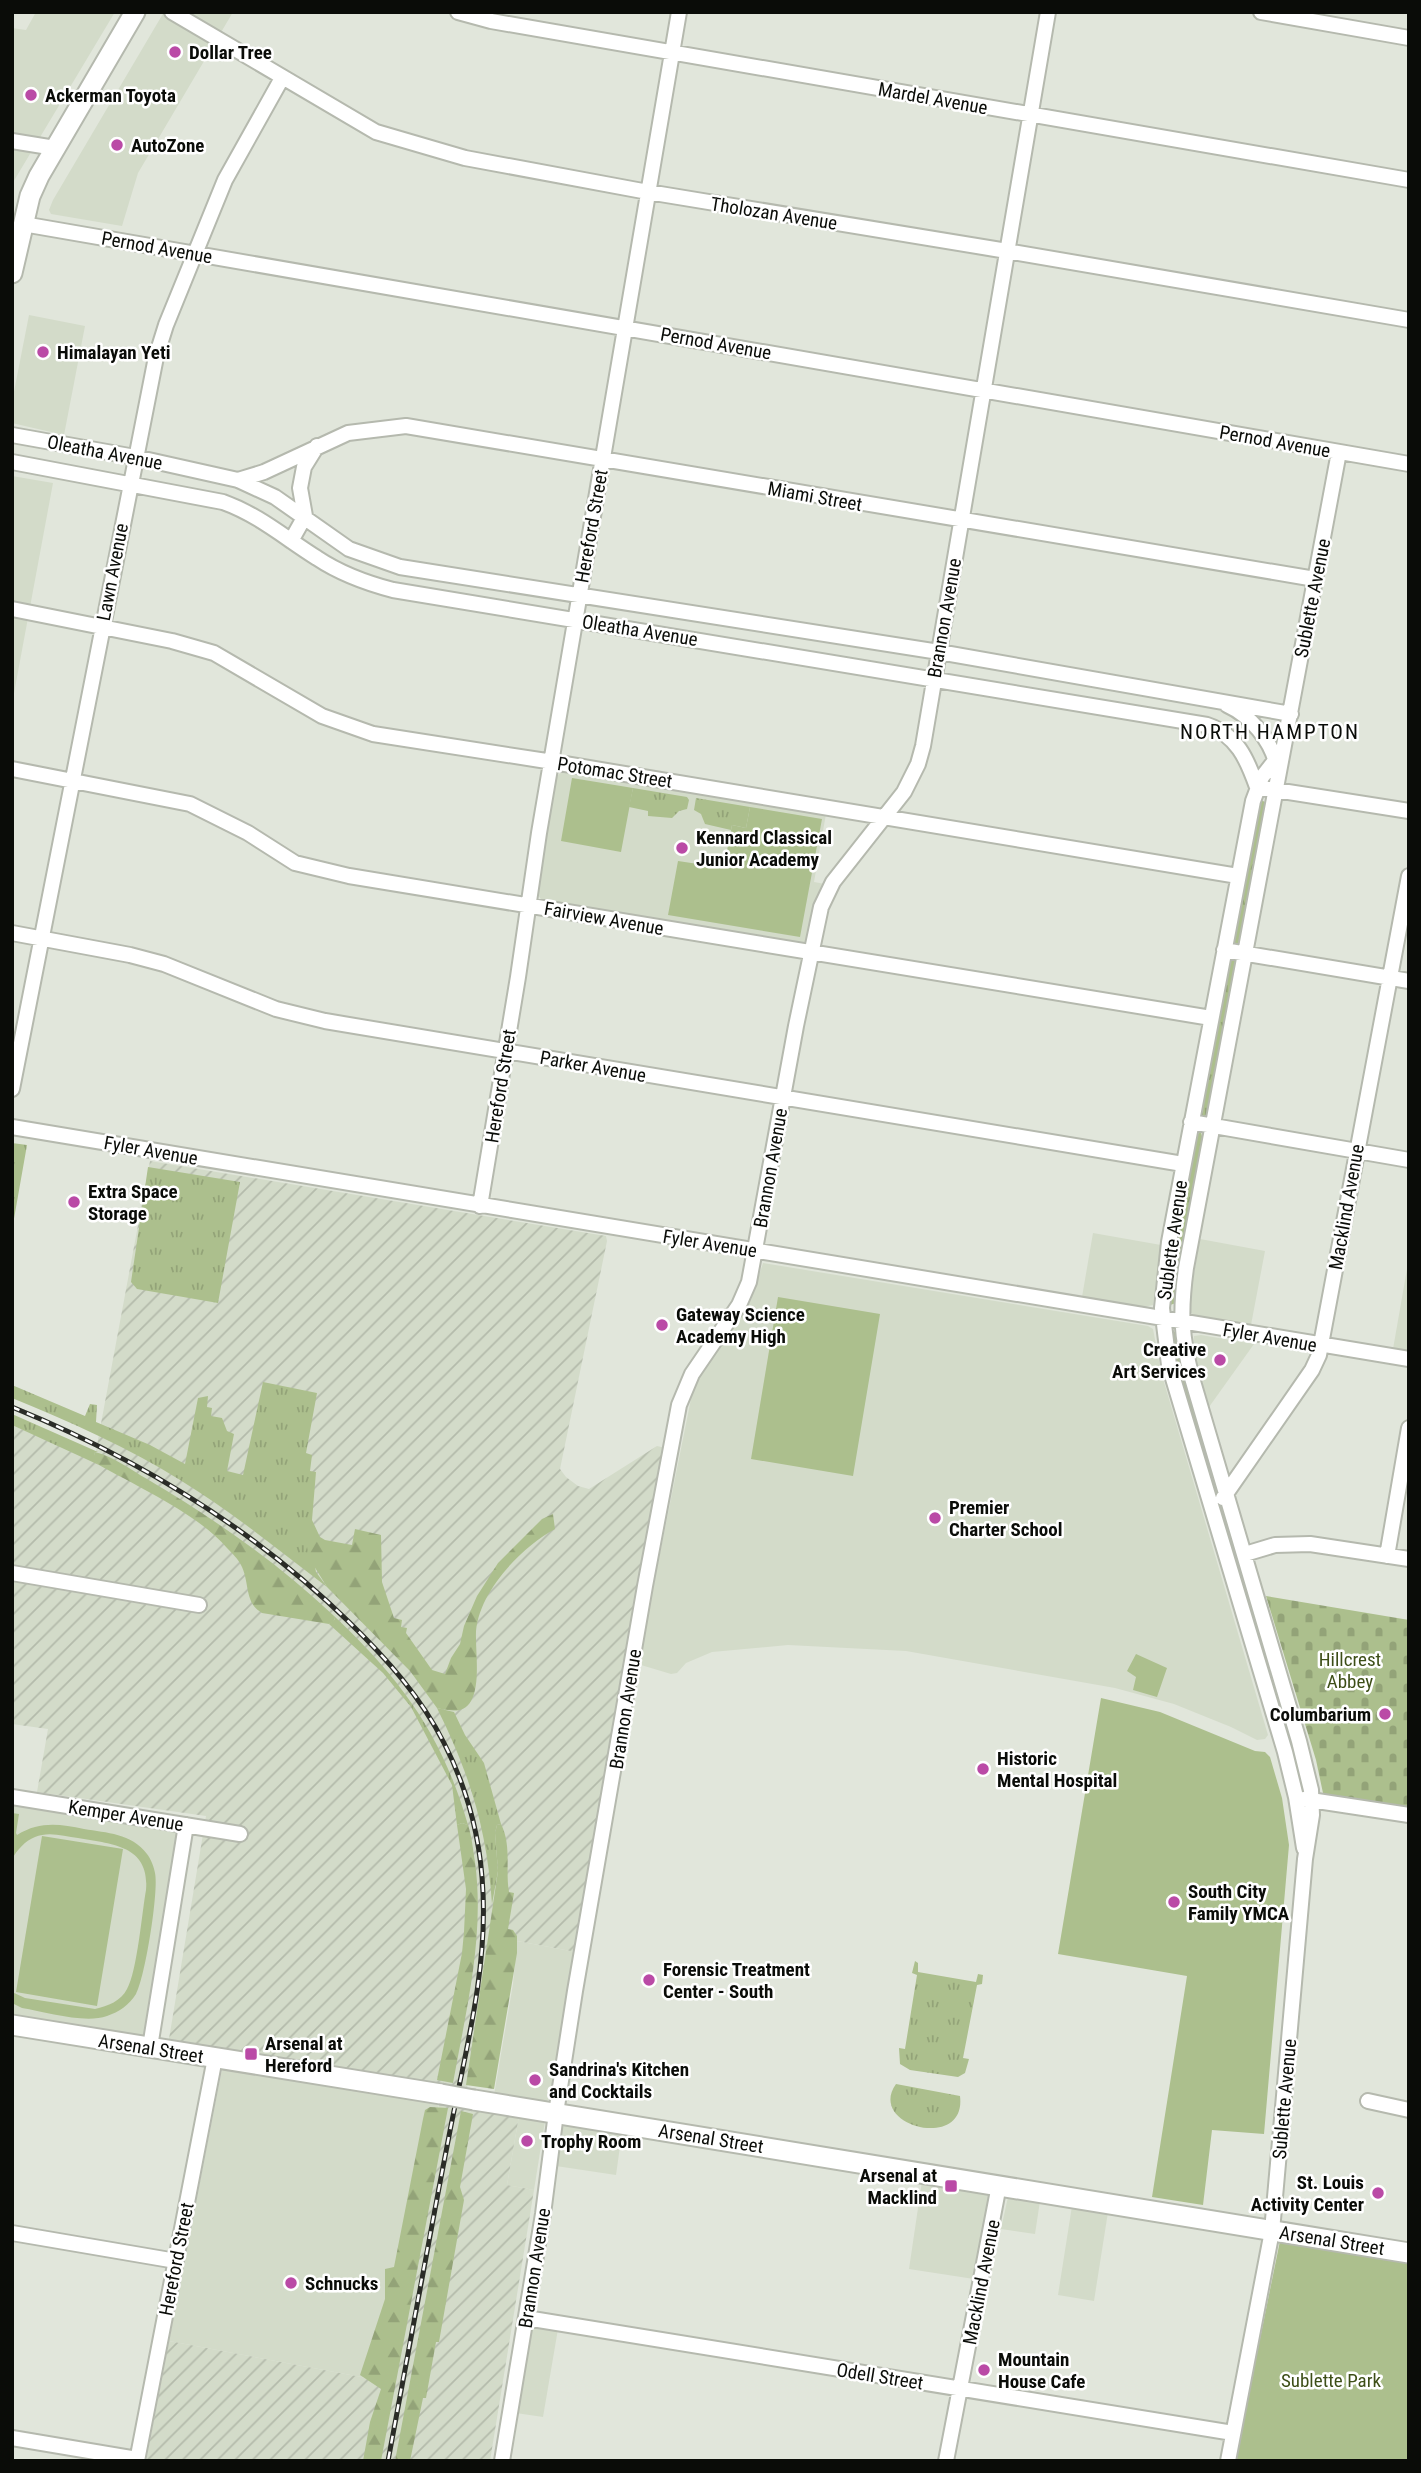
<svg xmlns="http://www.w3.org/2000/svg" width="1421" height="2473" font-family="'Roboto Condensed',sans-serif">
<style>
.built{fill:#d3dbc9}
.industrial{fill:url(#industrial-furrows)}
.grass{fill:url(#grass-tufts)}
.forest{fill:url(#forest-firs)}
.cemetery{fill:url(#cemetery-stones)}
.park{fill:#acbf8d}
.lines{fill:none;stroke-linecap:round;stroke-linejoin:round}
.minor-casing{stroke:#b5b9ae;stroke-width:18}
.major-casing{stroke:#b5b9ae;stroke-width:23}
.minor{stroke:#fff;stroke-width:14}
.major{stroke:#fff;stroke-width:19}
.rail-casing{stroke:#2a2c27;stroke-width:5}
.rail{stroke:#fff;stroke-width:2.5;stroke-dasharray:8;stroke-linecap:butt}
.major-bridge-casing{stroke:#b5b9ae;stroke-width:23;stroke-linecap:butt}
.major-bridge{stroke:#fff;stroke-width:19}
.poi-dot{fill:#ba4aa6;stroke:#fff;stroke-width:2.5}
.labels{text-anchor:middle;stroke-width:5;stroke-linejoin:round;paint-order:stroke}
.poi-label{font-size:19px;font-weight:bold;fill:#0a0c08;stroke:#fff;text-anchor:start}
.street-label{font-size:19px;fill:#0a0c08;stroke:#fff}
.park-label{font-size:19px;fill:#3d4e17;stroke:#fff}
.neighbourhood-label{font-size:21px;letter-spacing:2px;fill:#0a0c08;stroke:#fff}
</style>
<defs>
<pattern id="industrial-furrows" width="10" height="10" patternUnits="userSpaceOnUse" patternTransform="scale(1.75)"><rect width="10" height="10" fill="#d3dbc9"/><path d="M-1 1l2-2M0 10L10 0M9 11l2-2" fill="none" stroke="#b4bbab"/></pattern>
<pattern id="grass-tufts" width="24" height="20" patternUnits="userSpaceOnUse" patternTransform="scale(1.75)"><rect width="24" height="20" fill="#acbf8d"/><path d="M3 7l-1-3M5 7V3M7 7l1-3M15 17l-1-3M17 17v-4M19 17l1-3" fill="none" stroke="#93a378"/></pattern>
<pattern id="forest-firs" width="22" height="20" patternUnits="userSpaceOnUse" patternTransform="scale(1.75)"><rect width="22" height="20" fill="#acbf8d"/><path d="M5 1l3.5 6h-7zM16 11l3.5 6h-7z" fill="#93a378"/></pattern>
<pattern id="cemetery-stones" width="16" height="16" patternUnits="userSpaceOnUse" patternTransform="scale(1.75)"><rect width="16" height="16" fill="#acbf8d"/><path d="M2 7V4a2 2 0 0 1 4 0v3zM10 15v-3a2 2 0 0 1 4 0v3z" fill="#93a378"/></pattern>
</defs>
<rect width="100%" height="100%" fill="#e1e6db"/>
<path class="built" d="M 36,12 L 115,12 L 12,184 L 12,28 L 26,30 Z
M 164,12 L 233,12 L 138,173 L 122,226 L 51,214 L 49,210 L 53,200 Z
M 29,315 L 85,326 L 64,435 L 12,423 L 12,402 Z
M 12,476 L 53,483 L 12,704 Z
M 564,771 L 826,814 L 814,882 L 825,884 L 815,908 L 806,943 L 801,944 L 543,902 L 538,895 L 555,780 L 559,774 Z
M 1093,1233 L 1161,1245 L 1153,1305 L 1144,1307 L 1082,1297 Z
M 1200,1239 L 1265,1251 L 1251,1325 L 1194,1315 L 1190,1312 L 1191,1291 Z
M 763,1263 L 1148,1326 L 1153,1329 L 1161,1372 L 1268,1735 L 1265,1739 L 1257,1740 L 1231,1727 L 1174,1704 L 1115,1688 L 906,1651 L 788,1645 L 712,1652 L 686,1663 L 677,1673 L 671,1674 L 641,1665 L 639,1658 L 693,1389 L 707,1364 L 751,1300 Z
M 1407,1269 L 1409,1269 L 1409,1351 L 1393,1349 Z
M 1201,1335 L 1254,1344 L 1209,1407 L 1193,1349 L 1194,1336 Z
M 12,1803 L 177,1832 L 146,2033 L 143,2036 L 139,2037 L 12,2016 Z
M 517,1941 L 576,1952 L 553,2095 L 546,2102 L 494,2095 L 513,1984 Z
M 227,2068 L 439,2104 L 383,2381 L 169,2341 L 221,2074 L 223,2069 Z
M 519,2116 L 545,2121 L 534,2190 L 507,2185 Z
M 569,2124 L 622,2132 L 616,2175 L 556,2166 L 562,2127 Z
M 922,2181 L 989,2194 L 974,2279 L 909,2269 Z
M 1008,2197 L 1040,2201 L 1035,2234 L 1001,2229 Z
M 1072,2206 L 1108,2212 L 1094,2301 L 1058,2295 Z
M 541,2327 L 558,2329 L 543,2417 L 516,2413 L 529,2333 L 535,2328 Z"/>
<path class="industrial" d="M 150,1161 L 606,1236 L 607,1241 L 560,1469 L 566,1477 L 578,1486 L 589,1489 L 657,1446 L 666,1448 L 576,1952 L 491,1936 L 464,2107 L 519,2116 L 507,2185 L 534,2190 L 490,2461 L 146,2461 L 169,2341 L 383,2381 L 443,2086 L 169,2039 L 206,1816 L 37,1792 L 48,1729 L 12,1724 L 12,1425 L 94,1461 Z"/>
<path class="grass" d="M 633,788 L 687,797 L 689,800 L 687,809 L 679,811 L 672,818 L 648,816 L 648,811 L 629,807 Z
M 696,798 L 750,807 L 746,828 L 732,825 L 731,830 L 705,824 L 701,814 L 694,810 Z
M 1261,800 L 1267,803 L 1240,944 L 1237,945 L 1234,944 L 1233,938 Z
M 1231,960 L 1236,961 L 1237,964 L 1208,1117 L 1202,1118 L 1201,1112 Z
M 1201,1132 L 1203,1141 L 1178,1272 L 1176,1303 L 1170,1305 L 1168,1303 L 1170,1279 L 1196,1135 Z
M 12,1143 L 27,1145 L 12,1230 Z
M 148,1167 L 240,1182 L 218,1303 L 137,1289 L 131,1282 Z
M 1173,1330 L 1177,1335 L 1211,1466 L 1207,1468 L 1175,1369 L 1169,1331 Z
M 263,1382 L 317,1393 L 306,1453 L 312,1455 L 310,1471 L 316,1472 L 312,1520 L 306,1520 L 316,1572 L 327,1587 C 279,1550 232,1512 180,1480 C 128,1447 70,1422 12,1398 L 12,1385 L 85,1416 L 90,1404 L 97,1405 L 96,1422 L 150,1445 L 185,1464 L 198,1398 L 208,1396 L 207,1407 L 212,1408 L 211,1416 L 222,1418 L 227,1431 L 234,1434 L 227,1471 L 243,1475 Z
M 12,1414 L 98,1452 L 95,1452 L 94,1459 L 99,1465 L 12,1425 Z
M 333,1615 C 401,1679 442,1734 468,1825 L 462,1823 L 457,1825 L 452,1785 L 411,1707 L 383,1673 L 329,1624 L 335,1619 Z
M 437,1708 L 454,1712 L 465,1735 L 484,1763 L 501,1824 L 497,1825 L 495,1833 L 498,1871 L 492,1904 C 487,1829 470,1775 437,1708 Z
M 915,1961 L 918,1963 L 918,1972 L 976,1982 L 978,1974 L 983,1975 L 982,1984 L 977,1985 L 963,2058 L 969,2059 L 965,2073 L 958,2077 L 910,2070 L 900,2064 L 899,2048 L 905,2049 L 917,1975 L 912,1973 Z
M 896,2084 L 960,2096 C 967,2152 866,2126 896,2084 Z"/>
<path class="forest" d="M 95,1452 C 113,1456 131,1470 147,1479 C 213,1518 277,1562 333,1615 L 335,1618 L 333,1622 L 329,1624 L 262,1613 C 244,1603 250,1582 241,1565 C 238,1559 232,1553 227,1548 C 198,1514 138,1487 99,1465 L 93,1459 Z
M 553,1514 L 555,1529 C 521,1547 474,1596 476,1638 C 476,1654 480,1686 471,1701 C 464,1714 450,1711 437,1708 L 410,1671 L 327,1587 L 309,1558 L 303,1524 L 306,1520 L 312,1520 L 320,1537 L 325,1540 L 352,1545 L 355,1529 L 381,1535 L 382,1582 L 394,1618 L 402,1620 L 401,1627 L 407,1628 L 406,1633 L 432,1670 L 445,1674 L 451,1658 L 460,1644 L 464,1626 L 477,1596 L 498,1563 L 542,1519 Z
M 462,1823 L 468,1825 C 472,1837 473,1850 475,1862 C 485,1936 466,2011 453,2083 L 437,2080 L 462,1953 L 464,1932 L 466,1889 L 457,1825 Z
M 501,1824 C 512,1846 505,1869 509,1892 L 514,1893 L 508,1929 L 513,1930 L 517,1936 L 517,1953 L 494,2089 L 466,2085 L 498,1871 L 495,1833 L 497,1825 Z
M 430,2107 L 448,2108 L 381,2461 L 363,2461 L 370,2422 L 381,2389 L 360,2375 L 385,2299 L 385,2269 L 394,2267 L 423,2119 L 425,2110 Z
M 461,2111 L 473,2114 L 460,2187 L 464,2200 L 439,2342 L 436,2342 L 426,2398 L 423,2398 L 410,2461 L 395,2461 Z"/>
<path class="cemetery" d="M 1266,1596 L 1409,1620 L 1409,1810 L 1326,1796 L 1323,1793 L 1316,1760 Z"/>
<path class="park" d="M 572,778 L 633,788 L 621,852 L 561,841 Z
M 750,807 L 822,819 L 800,937 L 668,915 L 678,861 L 698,864 L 700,856 L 725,861 L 732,825 L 746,828 Z
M 778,1297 L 880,1314 L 853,1476 L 751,1459 Z
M 1136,1654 L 1167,1668 L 1157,1697 L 1133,1690 L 1136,1677 L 1127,1671 Z
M 1101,1698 L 1160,1712 L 1255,1751 L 1265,1752 L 1270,1757 L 1282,1798 L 1289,1845 L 1264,2134 L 1212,2130 L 1203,2205 L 1152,2197 L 1187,1976 L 1058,1954 Z
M 12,1813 L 19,1814 L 16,1833 L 17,1835 C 40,1821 59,1824 84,1829 C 107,1833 131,1833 147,1854 C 151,1859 154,1867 155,1873 C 159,1891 145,1978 136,1994 C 129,2005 119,2012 107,2016 C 85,2024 46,2012 22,2008 L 12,2003 L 12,1992 L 25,1998 L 95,2009 C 108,2006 121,2001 127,1989 C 137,1972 142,1912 146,1890 C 150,1845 111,1844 78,1838 C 64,1836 48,1831 35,1837 C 25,1841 17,1850 12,1859 Z
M 42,1836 L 123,1849 L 97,2006 L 16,1992 Z
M 1280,2241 L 1409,2261 L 1409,2461 L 1235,2461 Z"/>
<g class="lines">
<defs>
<path id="minor" d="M 172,12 L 376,132 L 465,158 L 648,192 L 1007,251 L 1409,320
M 458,12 L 491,21 L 1409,180
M 1261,12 L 1409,38
M 12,141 L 55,148
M 23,224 L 1409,464
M 12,435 L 135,457 L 238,480 L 275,497 L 349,549 L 400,567 L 939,652 L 1291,714
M 12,462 L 223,502 C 259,515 285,538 317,558 C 341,574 366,583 393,590 L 1207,725 C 1237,735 1247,759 1257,787 L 1409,811
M 238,480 L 264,472 L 348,433 L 406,426 L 1315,579
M 291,541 L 305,516 L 300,488 L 304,467 L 317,446
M 12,609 L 172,641 L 214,653 L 322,716 L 373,734 L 553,762 L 1238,876
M 1227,705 C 1251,716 1271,740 1277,766
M 1281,753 L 1262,777 L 1253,801 L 1169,1242 L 1162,1308 L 1169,1365 L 1285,1752 L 1296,1797 L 1304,1848
M 12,769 L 190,804 L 248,833 L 295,863 L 349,876 L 1211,1018
M 12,933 L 130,955 L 164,964 L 276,1009 L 325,1021 L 1183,1164
M 1224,950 L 1409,981
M 12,1089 L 156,357 L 166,325 L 225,180 L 282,78
M 1191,1122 L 1409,1160
M 12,1127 L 1409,1359
M 480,1206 L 518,977 L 539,833 L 679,12
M 1223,1498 L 1312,1370 L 1319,1355 L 1409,876
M 1245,1554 L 1275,1545 L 1310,1544 L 1409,1559
M 1387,1556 L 1409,1428
M 12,1573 L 199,1605
M 12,1797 L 240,1834
M 1304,1799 L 1409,1815
M 150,2047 L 186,1825
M 1368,2101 L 1409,2110
M 12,2233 L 176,2261
M 526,2318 L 1233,2433
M 12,2438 L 137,2459
M 137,2461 L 215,2058
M 502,2461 L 543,2214 L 556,2113 L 575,1991 L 645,1586 L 679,1405 L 692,1374 L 739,1305 L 749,1282 L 796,1026 L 821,907 L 833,882 L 904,792 L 918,764 L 923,746 L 1048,12
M 946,2461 L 999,2185
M 1228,2461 L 1272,2231 L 1305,1859 L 1312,1815 L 1311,1790 L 1299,1741 L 1192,1378 C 1181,1336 1180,1311 1186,1268 L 1339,452"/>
<path id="major" d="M 12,273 L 30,196 L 39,176 L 135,12
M 12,2025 L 441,2094
M 474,2100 L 1409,2253"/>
</defs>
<use href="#minor" class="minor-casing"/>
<use href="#major" class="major-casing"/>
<use href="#minor" class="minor"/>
<use href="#major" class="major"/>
<defs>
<path id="rail" d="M 12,1407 C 137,1458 253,1528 349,1622 C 386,1658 421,1697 444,1743 C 468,1790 481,1841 483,1893 C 487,1974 464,2057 449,2136 C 428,2244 408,2352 388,2461"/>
</defs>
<use href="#rail" class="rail-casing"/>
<use href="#rail" class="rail"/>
<defs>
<path id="major-bridge" d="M 441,2094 L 474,2100"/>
</defs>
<use href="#major-bridge" class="major-bridge-casing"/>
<use href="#major-bridge" class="major-bridge"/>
</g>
<g class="poi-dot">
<circle cx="175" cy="52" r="7"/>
<circle cx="31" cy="95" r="7"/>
<circle cx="117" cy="145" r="7"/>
<circle cx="43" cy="352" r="7"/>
<circle cx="682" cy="848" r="7"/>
<circle cx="74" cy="1202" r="7"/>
<circle cx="662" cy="1325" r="7"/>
<circle cx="1220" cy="1360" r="7"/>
<circle cx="935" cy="1518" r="7"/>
<circle cx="1385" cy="1714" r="7"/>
<circle cx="983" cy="1769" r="7"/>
<circle cx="1174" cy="1902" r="7"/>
<circle cx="649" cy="1980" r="7"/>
<rect x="244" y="2047" width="14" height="14" rx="3.5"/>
<circle cx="535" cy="2080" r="7"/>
<circle cx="527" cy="2141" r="7"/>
<rect x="944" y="2179" width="14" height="14" rx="3.5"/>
<circle cx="1378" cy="2193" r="7"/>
<circle cx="291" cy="2283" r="7"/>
<circle cx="984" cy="2370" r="7"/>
</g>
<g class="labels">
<g class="poi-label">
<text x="189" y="59">Dollar Tree</text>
<text x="45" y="102">Ackerman Toyota</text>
<text x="131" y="152">AutoZone</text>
<text x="57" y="359">Himalayan Yeti</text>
<text x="696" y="844">Kennard Classical<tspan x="696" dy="22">Junior Academy</tspan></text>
<text x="88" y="1198">Extra Space<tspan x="88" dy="22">Storage</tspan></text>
<text x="676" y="1321">Gateway Science<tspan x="676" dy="22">Academy High</tspan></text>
<text x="1206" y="1356" text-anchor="end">Creative<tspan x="1206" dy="22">Art Services</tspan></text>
<text x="949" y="1514">Premier<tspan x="949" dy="22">Charter School</tspan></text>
<text x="1371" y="1721" text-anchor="end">Columbarium</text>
<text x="997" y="1765">Historic<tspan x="997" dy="22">Mental Hospital</tspan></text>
<text x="1188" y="1898">South City<tspan x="1188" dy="22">Family YMCA</tspan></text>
<text x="663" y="1976">Forensic Treatment<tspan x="663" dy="22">Center - South</tspan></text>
<text x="265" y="2050">Arsenal at<tspan x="265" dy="22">Hereford</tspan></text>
<text x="549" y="2076">Sandrina's Kitchen<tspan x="549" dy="22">and Cocktails</tspan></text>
<text x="541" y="2148">Trophy Room</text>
<text x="937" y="2182" text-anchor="end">Arsenal at<tspan x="937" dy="22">Macklind</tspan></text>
<text x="1364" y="2189" text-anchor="end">St. Louis<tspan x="1364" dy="22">Activity Center</tspan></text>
<text x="305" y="2290">Schnucks</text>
<text x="998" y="2366">Mountain<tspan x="998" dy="22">House Cafe</tspan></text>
</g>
<g class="street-label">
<text transform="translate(933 98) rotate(10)" y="7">Mardel Avenue</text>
<text transform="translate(774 213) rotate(9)" y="7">Tholozan Avenue</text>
<text transform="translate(157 247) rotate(10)" y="7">Pernod Avenue</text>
<text transform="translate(716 343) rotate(10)" y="7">Pernod Avenue</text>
<text transform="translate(1275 441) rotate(10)" y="7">Pernod Avenue</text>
<text transform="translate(105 452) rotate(11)" y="7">Oleatha Avenue</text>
<text transform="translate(815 496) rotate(10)" y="7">Miami Street</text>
<text transform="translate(591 526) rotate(-80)" y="7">Hereford Street</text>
<text transform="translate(112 572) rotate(-79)" y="7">Lawn Avenue</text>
<text transform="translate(1312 598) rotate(-79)" y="7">Sublette Avenue</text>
<text transform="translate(944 618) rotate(-80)" y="7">Brannon Avenue</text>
<text transform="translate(640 630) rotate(9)" y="7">Oleatha Avenue</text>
<text transform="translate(615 772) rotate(9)" y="7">Potomac Street</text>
<text transform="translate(604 918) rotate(10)" y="7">Fairview Avenue</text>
<text transform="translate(593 1066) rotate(10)" y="7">Parker Avenue</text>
<text transform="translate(500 1086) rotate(-81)" y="7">Hereford Street</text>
<text transform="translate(151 1150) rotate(10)" y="7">Fyler Avenue</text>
<text transform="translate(770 1168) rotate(-80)" y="7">Brannon Avenue</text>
<text transform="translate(1346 1207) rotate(-80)" y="7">Macklind Avenue</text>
<text transform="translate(1172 1240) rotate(-82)" y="7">Sublette Avenue</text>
<text transform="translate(710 1243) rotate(9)" y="7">Fyler Avenue</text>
<text transform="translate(1270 1337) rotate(10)" y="7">Fyler Avenue</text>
<text transform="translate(625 1709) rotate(-81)" y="7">Brannon Avenue</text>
<text transform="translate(126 1815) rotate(9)" y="7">Kemper Avenue</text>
<text transform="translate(151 2048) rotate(9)" y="7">Arsenal Street</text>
<text transform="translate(1284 2099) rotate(-85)" y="7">Sublette Avenue</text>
<text transform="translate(711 2138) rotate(9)" y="7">Arsenal Street</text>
<text transform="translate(1332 2240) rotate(9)" y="7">Arsenal Street</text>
<text transform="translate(176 2259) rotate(-79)" y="7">Hereford Street</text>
<text transform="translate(534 2268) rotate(-81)" y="7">Brannon Avenue</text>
<text transform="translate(981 2282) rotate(-79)" y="7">Macklind Avenue</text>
<text transform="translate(880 2376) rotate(9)" y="7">Odell Street</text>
</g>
<g class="park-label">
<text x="1350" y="1666">Hillcrest<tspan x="1350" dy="22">Abbey</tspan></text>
<text x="1331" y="2387">Sublette Park</text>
</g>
<g class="neighbourhood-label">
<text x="1270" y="739">NORTH HAMPTON</text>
</g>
</g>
<rect width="1421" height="2473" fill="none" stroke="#0a0c08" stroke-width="28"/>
</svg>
